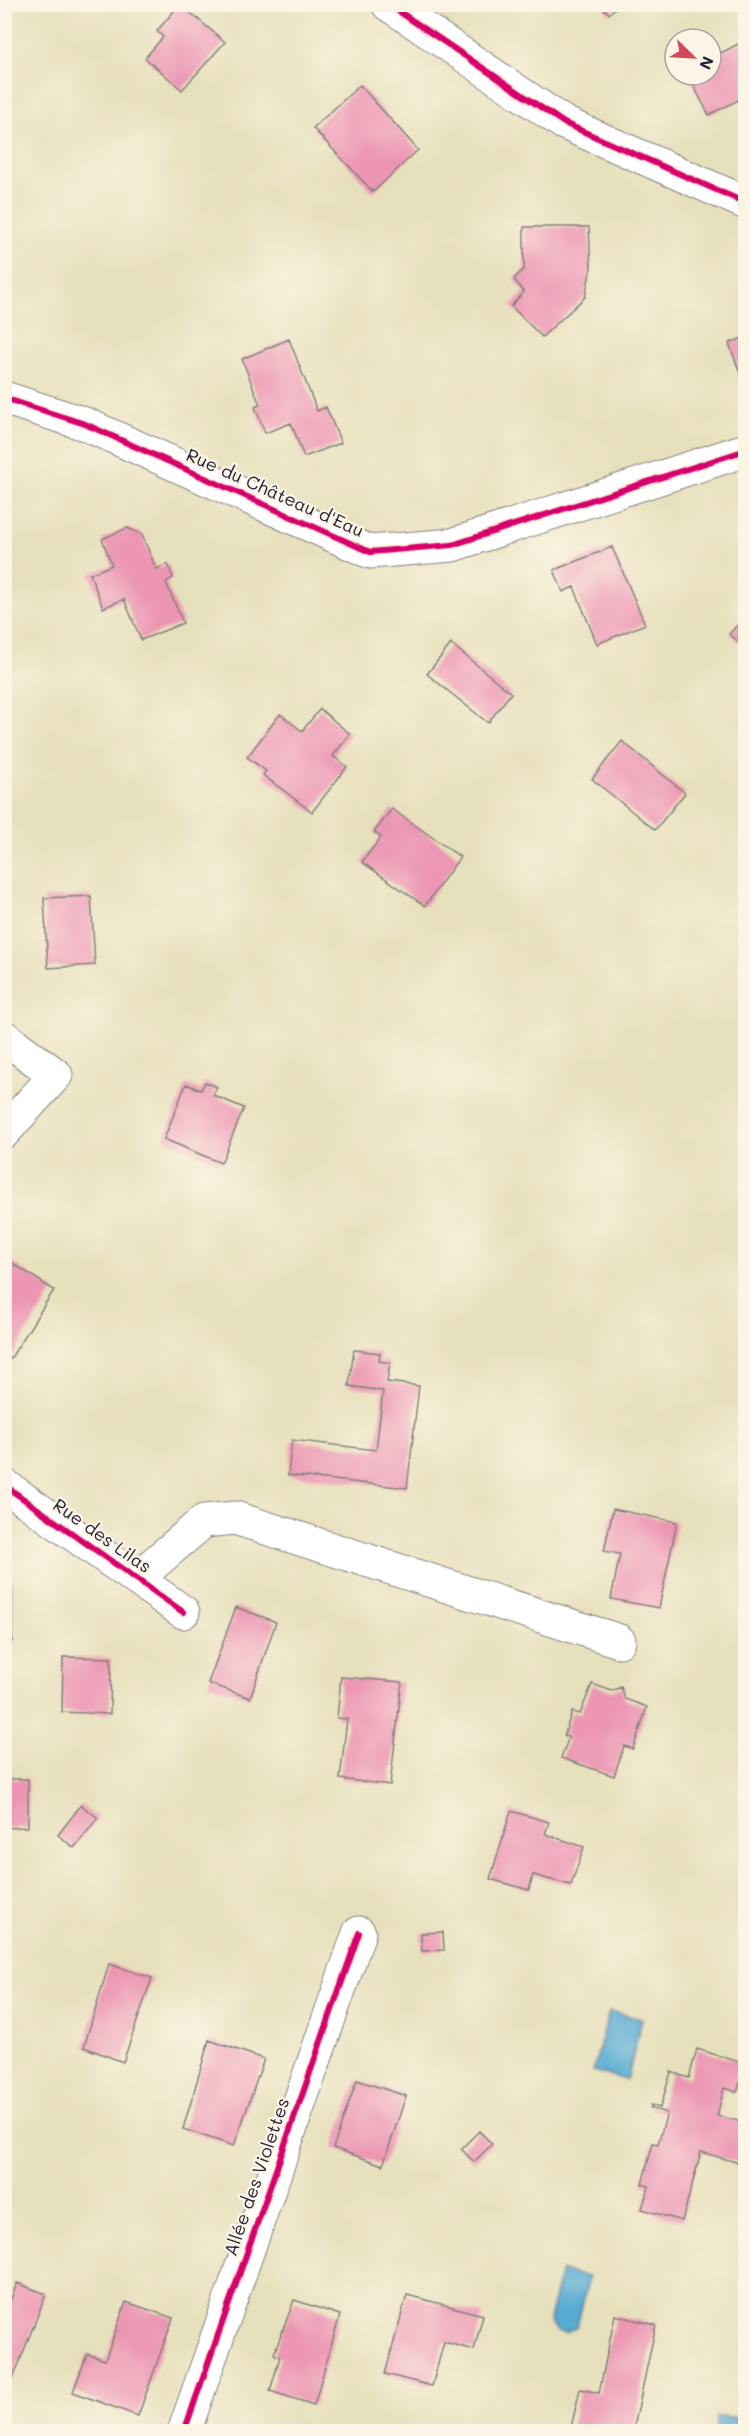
<svg xmlns="http://www.w3.org/2000/svg" width="750" height="2436" font-family="Mali,sans-serif">
<style>
.water{fill:#57acd3;stroke:#3c6787;stroke-width:1.5}
.building{fill:#ec96b3}
.lines{fill:none;stroke-linecap:round;stroke-linejoin:round}
.minor-casing{stroke:#84817c;stroke-width:35}
.minor{stroke:#fff;stroke-width:33}
.cycleway-casing{stroke:#fcf5e5;stroke-width:10}
.cycleway{stroke:#d6006c;stroke-width:6}
.labels{text-anchor:middle;stroke-width:4.5;stroke-linejoin:round;paint-order:stroke}
.street-label{font-size:18px;fill:#22223b;stroke:#fcf5e5}
</style>
<rect width="100%" height="100%" fill="#fcf5e5"/>
<filter id="ink" filterUnits="userSpaceOnUse"><feTurbulence type="fractalNoise" baseFrequency=".0167" numOctaves="2"/><feDisplacementMap in="SourceGraphic" scale="12" xChannelSelector="R" yChannelSelector="G"/><feConvolveMatrix kernelMatrix="1 2 1 2 8 2 1 2 1" color-interpolation-filters="sRGB"/></filter>
<filter id="wash" filterUnits="userSpaceOnUse"><feTurbulence type="fractalNoise" baseFrequency=".008" numOctaves="4" result="noise"/><feDisplacementMap in="SourceGraphic" scale="24" xChannelSelector="R" yChannelSelector="G"/><feGaussianBlur stdDeviation="1.35" result="paint"/><feColorMatrix in="noise" values="0 0 0 0 0 0 0 0 0 0 0 0 0 0 0 0 0 1.4 0 .05"/><feComposite in="paint" operator="in"/></filter>
<g filter="url(#wash)">
<rect width="100%" height="100%" fill="#e7e0bc"/>
<path class="water" d="M 609,2011 L 642,2019 L 627,2080 L 593,2071 Z
M 561,2271 L 589,2277 L 577,2327 L 565,2333 L 557,2331 L 549,2320 Z
M 716,2417 L 743,2417 L 743,2431 L 716,2431 Z"/>
<g id="blocks">
<path class="building" d="M 180,4 L 225,42 L 182,90 L 145,58 L 163,37 L 157,31 Z
M 600,4 L 619,4 L 609,14 Z
M 746,40 L 746,96 L 709,115 L 688,75 L 711,75 L 711,58 Z
M 360,85 L 418,150 L 373,192 L 313,128 Z
M 524,227 L 589,227 L 591,268 L 585,297 L 542,337 L 511,306 L 524,292 L 514,279 L 524,269 Z
M 746,337 L 746,387 L 745,387 L 729,343 Z
M 289,339 L 317,411 L 326,407 L 341,443 L 304,457 L 291,423 L 265,433 L 255,407 L 260,405 L 242,359 Z
M 127,528 L 142,534 L 156,569 L 168,564 L 173,578 L 166,582 L 183,623 L 141,640 L 124,599 L 103,608 L 90,574 L 112,565 L 102,539 Z
M 612,547 L 645,624 L 597,644 L 574,587 L 563,592 L 554,570 Z
M 746,616 L 746,648 L 729,634 Z
M 451,644 L 511,693 L 488,723 L 427,674 Z
M 320,709 L 350,734 L 333,756 L 347,767 L 312,812 L 263,775 L 266,771 L 247,757 L 280,714 L 302,731 Z
M 622,741 L 685,793 L 655,830 L 592,779 Z
M 392,809 L 460,857 L 425,906 L 362,862 L 381,837 L 374,832 Z
M 91,896 L 95,965 L 48,968 L 44,898 Z
M 205,1082 L 217,1087 L 213,1095 L 244,1108 L 221,1163 L 164,1139 L 186,1084 L 201,1090 Z
M 6,1259 L 54,1290 L 7,1364 L 4,1362 Z
M 354,1350 L 380,1353 L 379,1361 L 390,1363 L 387,1382 L 419,1386 L 407,1488 L 288,1475 L 292,1440 L 376,1450 L 383,1391 L 349,1386 Z
M 613,1509 L 677,1522 L 659,1608 L 611,1599 L 620,1554 L 604,1551 Z
M 4,1585 L 12,1585 L 12,1642 L 4,1642 Z
M 236,1607 L 276,1622 L 250,1698 L 208,1683 Z
M 63,1657 L 111,1658 L 110,1714 L 62,1712 Z
M 341,1677 L 402,1682 L 390,1785 L 340,1779 L 347,1719 L 337,1718 Z
M 592,1684 L 612,1691 L 621,1687 L 625,1699 L 647,1707 L 633,1749 L 624,1746 L 614,1776 L 561,1758 L 569,1737 L 564,1736 L 572,1712 L 580,1714 Z
M 4,1779 L 28,1779 L 28,1827 L 4,1828 Z
M 81,1805 L 98,1818 L 74,1848 L 58,1835 Z
M 511,1811 L 549,1822 L 545,1834 L 584,1847 L 571,1885 L 533,1875 L 529,1890 L 490,1879 Z
M 443,1932 L 444,1950 L 422,1951 L 421,1933 Z
M 109,1964 L 152,1978 L 123,2062 L 84,2047 Z
M 209,2040 L 264,2059 L 234,2146 L 183,2129 Z
M 697,2049 L 746,2064 L 737,2092 L 724,2088 L 717,2116 L 746,2123 L 746,2153 L 743,2164 L 701,2152 L 682,2221 L 642,2209 L 649,2186 L 642,2184 L 653,2143 L 658,2144 L 667,2113 L 650,2108 L 651,2105 L 660,2108 L 671,2072 L 689,2078 Z
M 357,2080 L 406,2096 L 383,2165 L 333,2148 Z
M 479,2131 L 492,2144 L 474,2162 L 461,2149 Z
M 17,2283 L 46,2294 L 12,2381 L 4,2378 L 4,2297 L 11,2299 Z
M 407,2295 L 483,2315 L 474,2350 L 444,2342 L 432,2386 L 385,2374 Z
M 294,2300 L 340,2315 L 314,2405 L 270,2391 L 280,2357 L 274,2354 Z
M 126,2302 L 173,2318 L 138,2416 L 73,2392 L 87,2354 L 105,2360 Z
M 615,2315 L 656,2325 L 633,2432 L 570,2432 L 580,2389 L 599,2393 Z"/>
</g>
</g>
<g filter="url(#ink)">
<use href="#blocks" fill-opacity="0" stroke="#84817c" stroke-width="1.5"/>
<g class="lines">
<defs>
<path id="minor" d="M 388,4 L 564,123 L 746,203
M 4,398 L 85,424 L 370,552 L 452,545 L 746,450
M 4,1037 L 56,1075 L 4,1132
M 4,1485 L 183,1612
M 136,1579 L 204,1521 L 235,1518 L 619,1641
M 184,2432 L 359,1933"/>
</defs>
<use href="#minor" class="minor-casing"/>
<use href="#minor" class="minor"/>
<defs>
<path id="cycleway" d="M 388,4 L 564,123 L 746,203
M 4,398 L 85,424 L 370,552 L 452,545 L 746,450
M 4,1485 L 183,1612
M 184,2432 L 359,1933"/>
</defs>
<use href="#cycleway" class="cycleway-casing"/>
<use href="#cycleway" class="cycleway"/>
</g>
</g>
<g class="labels">
<g class="street-label">
<text transform="translate(275 493) rotate(24)" y="6">Rue du Château d'Eau</text>
<text transform="translate(102 1536) rotate(35)" y="6">Rue des Lilas</text>
<text transform="translate(257 2177) rotate(-71)" y="6">Allée des Violettes</text>
</g>
</g>
<rect width="750" height="2436" fill="none" stroke="#fcf5e5" stroke-width="24"/>
<g transform="translate(693 57) rotate(114)"><circle r="28" fill="#fcf5e5" stroke="#a5a1a1" stroke-width="1.5"/>
<path d="M0-4.5L10 22L0 15L-10 22Z" fill="#d1495b"/>
<text y="-9" font-size="16" font-weight="bold" text-anchor="middle" fill="#22223b">N</text>
</g>
</svg>
